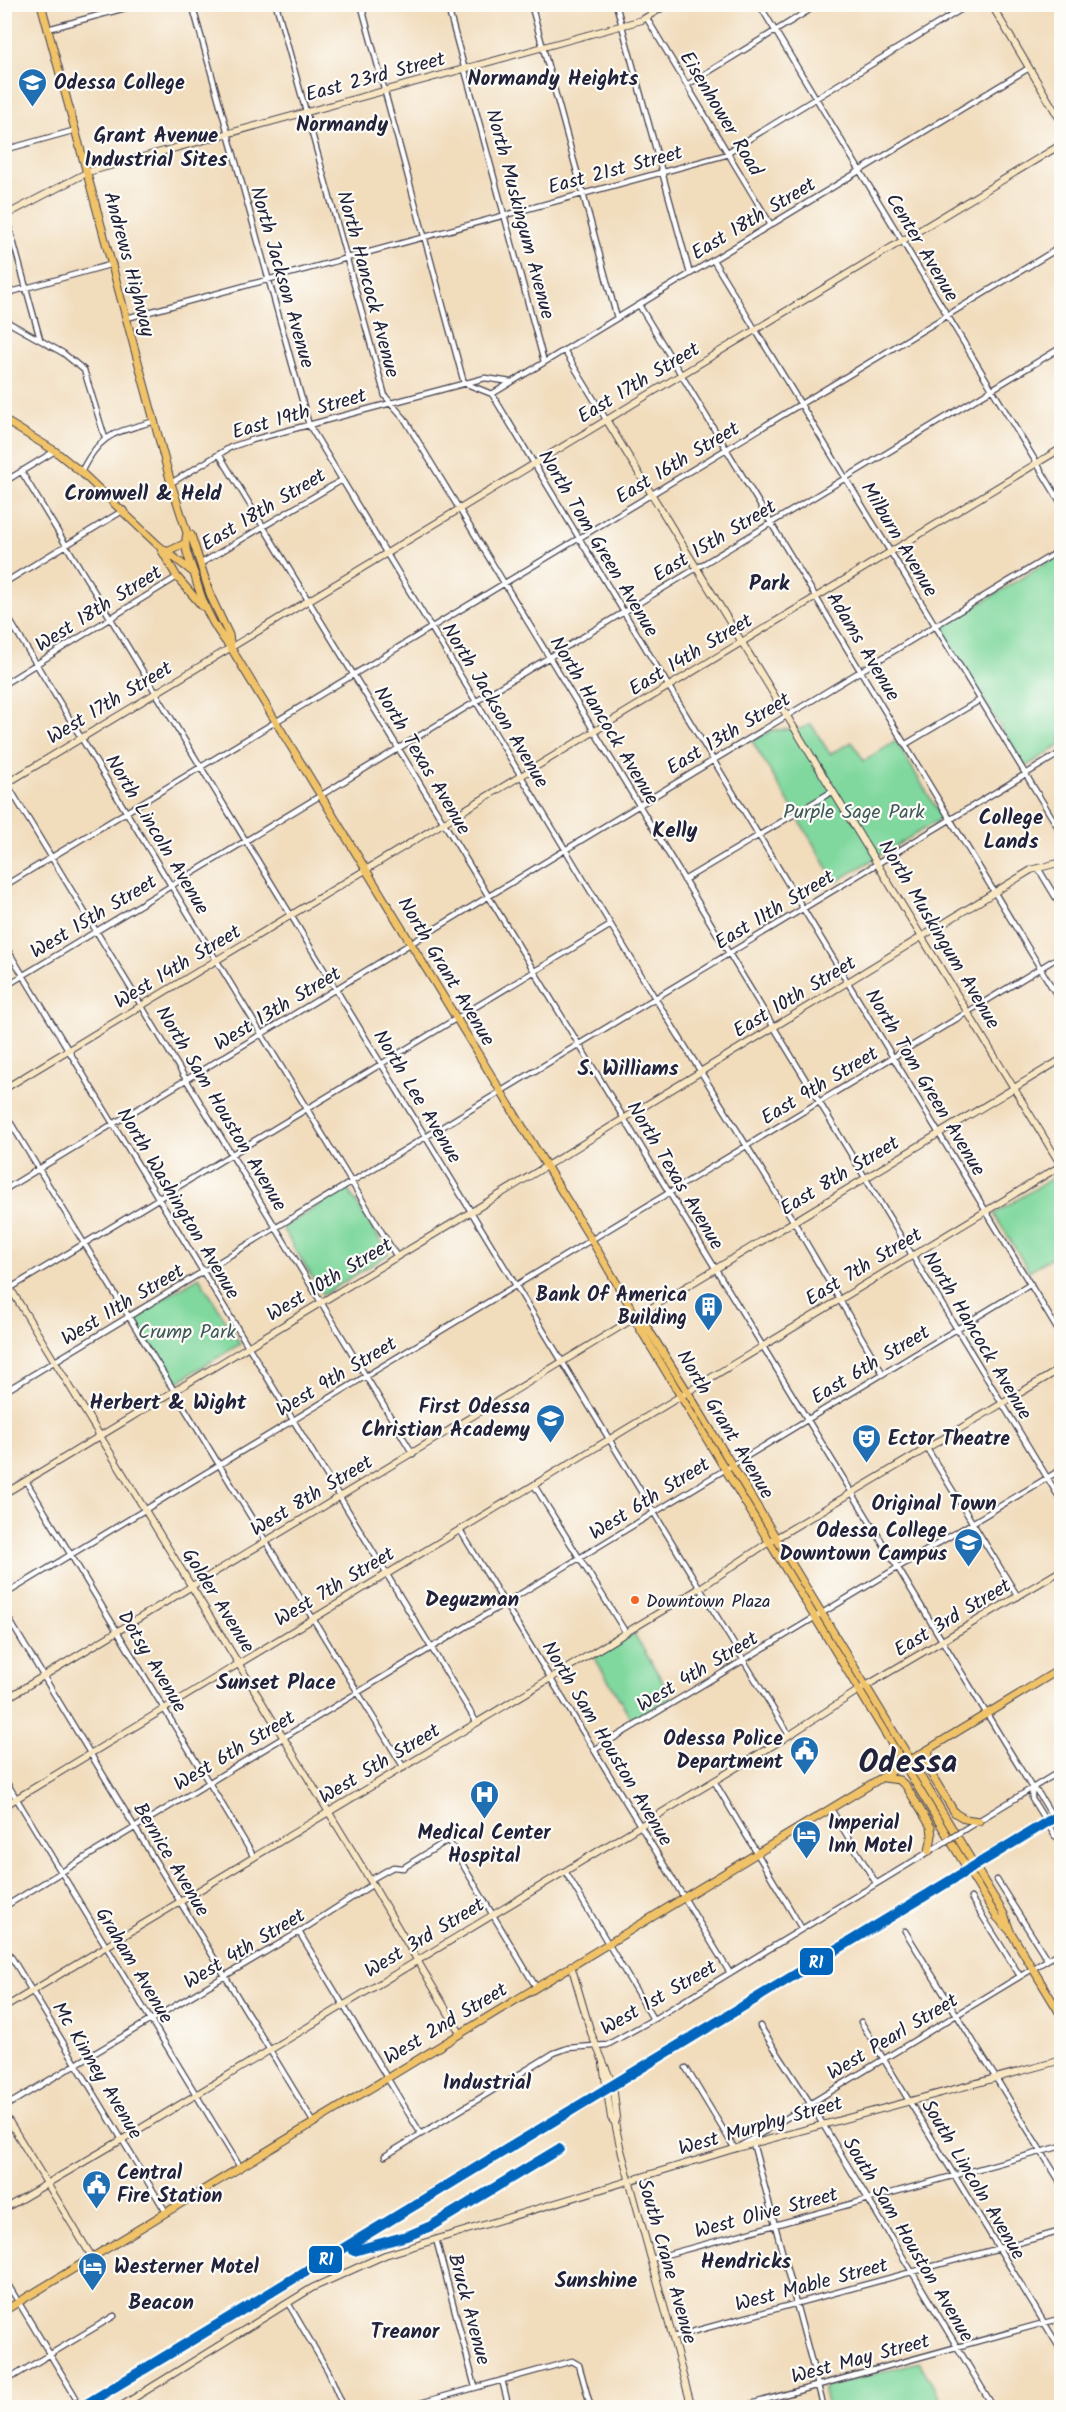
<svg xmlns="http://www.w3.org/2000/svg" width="1066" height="2412" font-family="Kalam,sans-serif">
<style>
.green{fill:#80d89e;stroke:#517d6c;stroke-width:1.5}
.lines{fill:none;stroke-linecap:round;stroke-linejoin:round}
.street-casing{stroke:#413e4e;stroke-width:7}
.secondary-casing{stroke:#413e4e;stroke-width:8}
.primary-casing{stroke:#413e4e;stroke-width:9}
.street{stroke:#fff;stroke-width:4.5}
.secondary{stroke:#f9e7c3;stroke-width:6}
.primary{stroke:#f0c369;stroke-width:7}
.street-bridge-casing{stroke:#413e4e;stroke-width:7;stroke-linecap:butt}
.street-bridge{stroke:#fff;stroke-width:4.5}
.rail-1-casing{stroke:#fdfcf7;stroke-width:15}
.rail-1{stroke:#0065bd;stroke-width:10}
.bus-dot{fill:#f26522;stroke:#fdfcf7;stroke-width:2}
.labels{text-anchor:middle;stroke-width:4.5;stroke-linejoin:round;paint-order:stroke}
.bus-label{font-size:18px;fill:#22223b;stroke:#fdfcf7;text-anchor:start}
.street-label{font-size:20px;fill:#22223b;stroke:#fdfcf7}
.poi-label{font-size:20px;font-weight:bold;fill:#22223b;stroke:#fdfcf7;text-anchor:start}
.park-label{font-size:20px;fill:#3e5959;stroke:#fdfcf7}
.neighbourhood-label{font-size:21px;font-weight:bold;fill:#22223b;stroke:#fdfcf7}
.town-label{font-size:32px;font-weight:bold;fill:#22223b;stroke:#fdfcf7}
.line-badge{stroke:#fdfcf7;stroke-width:2}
.badge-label{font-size:16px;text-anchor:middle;font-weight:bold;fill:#fff}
</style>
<rect width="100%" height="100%" fill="#fdfcf7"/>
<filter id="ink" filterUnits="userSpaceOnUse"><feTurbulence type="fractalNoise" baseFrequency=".0167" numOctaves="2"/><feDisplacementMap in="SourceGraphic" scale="12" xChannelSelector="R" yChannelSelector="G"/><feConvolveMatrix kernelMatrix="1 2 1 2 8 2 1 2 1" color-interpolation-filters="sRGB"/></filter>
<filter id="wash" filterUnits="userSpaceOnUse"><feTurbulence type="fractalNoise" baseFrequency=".008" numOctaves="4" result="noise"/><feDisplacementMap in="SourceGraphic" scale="24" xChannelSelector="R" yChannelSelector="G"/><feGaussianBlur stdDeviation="1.35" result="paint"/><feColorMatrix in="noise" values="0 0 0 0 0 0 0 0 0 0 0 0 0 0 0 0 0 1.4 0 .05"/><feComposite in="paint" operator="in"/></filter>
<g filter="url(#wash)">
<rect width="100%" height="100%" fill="#f1dcbc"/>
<path class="green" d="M 1061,554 L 1061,745 L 1025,767 L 940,628 Z
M 811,724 L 830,754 L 852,742 L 864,761 L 896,741 L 942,818 L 836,882 L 752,741 L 772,730 L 800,729 Z
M 1057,1175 L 1061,1182 L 1061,1251 L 1029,1271 L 994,1214 Z
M 347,1188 L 389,1254 L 323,1295 L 282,1228 Z
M 199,1277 L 240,1344 L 174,1384 L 133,1317 Z
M 633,1632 L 672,1697 L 632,1720 L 593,1655 Z
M 919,2362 L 946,2407 L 828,2407 L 823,2388 Z"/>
</g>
<g filter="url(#ink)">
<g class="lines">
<defs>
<path id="street" d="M 192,4 L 309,425 L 655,998 L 794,1222 L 883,1374
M 276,4 L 385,396 L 404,418 L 1062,1502
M 361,4 L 464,383
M 447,4 L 544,362
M 531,4 L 617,318
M 616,4 L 690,274
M 759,4 L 1062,505
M 646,17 L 771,225
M 48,29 L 140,4
M 687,85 L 819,4
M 4,150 L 76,130
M 728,152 L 970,4
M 6,215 L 40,339
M 713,260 L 1062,834
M 4,294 L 113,264
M 639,305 L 1062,1004
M 127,318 L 729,154
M 4,320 L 63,353 L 84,370 L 105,438
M 564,350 L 607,421
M 464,383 L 492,394 L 1062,1337
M 492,394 L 1029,68
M 219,454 L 1032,1788 L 1039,1794 L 1062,1832
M 21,471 L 789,1735
M 81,472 C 101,432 115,433 155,421
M 4,482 L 55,451
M 171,483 L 231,447 L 252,440 L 485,378 L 511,382
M 200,564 L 342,480
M 4,583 L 124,510
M 4,611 L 397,1257
M 4,684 L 177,577
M 906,744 L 980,700
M 4,779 L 413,1454
M 1038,868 L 1062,908
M 684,880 L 833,791
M 4,886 L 1062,246
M 4,944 L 477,1723
M 4,987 L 1062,347
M 4,1112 L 404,1768
M 4,1190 L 1062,549
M 4,1292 L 611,925
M 4,1392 L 1062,752
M 926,1447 L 1018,1597
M 26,1481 L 254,1857
M 534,1485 L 626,1633
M 460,1530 L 730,1973
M 4,1595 L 1062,955
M 4,1611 L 314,2123
M 594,1750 L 1062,1469
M 4,1778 L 240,2167
M 714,1781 L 802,1929
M 1032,1788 L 1032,1799 L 1055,1836 L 1062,1840
M 831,1809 L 876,1883
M 965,1829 L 1062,1770
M 565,1871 L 653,2019
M 370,1880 L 393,1867 L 403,1868 L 448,1840 L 536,1987
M 997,1880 L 1047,1959
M 971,1898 L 1020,1976
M 4,1907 L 1031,1284
M 905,1931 L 1062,2185
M 299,1932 L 421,2134
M 4,1945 L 166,2212
M 861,2022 L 1062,2352
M 760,2026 L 810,2103 L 994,2408
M 686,2068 L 735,2149
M 4,2107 L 299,1932 L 373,1884
M 753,2143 L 824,2408
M 742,2145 L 1062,1951
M 385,2156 L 554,2053 L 568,2048 L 607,2045 L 659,2016 L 940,1845
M 436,2239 L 475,2387
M 651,2259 L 1062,2146
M 4,2278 L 75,2396
M 288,2303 L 328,2371 L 344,2408
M 673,2337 L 1062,2231
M 502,2380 L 509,2408
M 4,2382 L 114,2316
M 402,2408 L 572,2361 L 579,2365 L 591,2408
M 736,2408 L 1062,2318
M 1052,2408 L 1062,2405"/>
<path id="secondary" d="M 991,4 L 1062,123
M 4,216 L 88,172 L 642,20 L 668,4
M 607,421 L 1062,1167
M 4,785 L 1062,144
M 4,1089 L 1062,448
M 4,1278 L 370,1880 L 460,2033
M 4,1494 L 471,1212 L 1031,870 L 1062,862
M 4,1700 L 1062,1059
M 4,1806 L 1062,1165
M 571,1965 L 591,2033 L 613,2085 L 617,2117 L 615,2123 L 620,2146 L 692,2408
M 4,2008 L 700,1588 L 769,1542 L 1062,1368
M 603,2064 L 611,2118 L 615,2123
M 4,2113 L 92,2257
M 4,2209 L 123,2139 L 785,1738 L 859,1690 L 1062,1570
M 118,2408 L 312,2288 L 385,2255 L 737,2148 L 1062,2060"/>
<path id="primary" d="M 41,4 L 171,483 L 187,533 L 191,535 L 211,597 L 229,635 L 231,648
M 4,420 L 55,451 L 81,472 L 158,545 L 194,573
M 187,533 C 183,548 189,559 194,573 C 202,602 211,625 231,648 L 592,1241 L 634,1313 L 634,1319 L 996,1916 L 1010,1931
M 161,549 L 177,577 L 202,606
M 167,552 L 184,544
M 634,1313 L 640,1316 L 687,1391 L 1004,1914 L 1010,1931 L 1062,2017
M 929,1751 L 928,1769 L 955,1813 L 965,1819 L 979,1821
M 884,1778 L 899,1780 L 906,1786 L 931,1827 L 932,1836 L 929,1851
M 4,2311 L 1062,1668"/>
</defs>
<use href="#street" class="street-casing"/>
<use href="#secondary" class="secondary-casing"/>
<use href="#primary" class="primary-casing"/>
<use href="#street" class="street"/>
<use href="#secondary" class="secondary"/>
<use href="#primary" class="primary"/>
<defs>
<path id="street-bridge" d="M 940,1845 L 965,1829"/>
</defs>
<use href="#street-bridge" class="street-bridge-casing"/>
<use href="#street-bridge" class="street-bridge"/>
<defs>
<path id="rail-1" d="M 354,2251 L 410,2235 L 431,2226 L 559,2149
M 80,2408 L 1062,1813"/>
</defs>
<use href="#rail-1" class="rail-1-casing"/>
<use href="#rail-1" class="rail-1"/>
</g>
</g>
<defs>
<symbol id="university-pin" viewBox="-11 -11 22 30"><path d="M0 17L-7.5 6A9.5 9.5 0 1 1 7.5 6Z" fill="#1f6fb2" stroke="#fdfcf7"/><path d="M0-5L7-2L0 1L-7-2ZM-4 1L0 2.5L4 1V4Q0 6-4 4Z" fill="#fff"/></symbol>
<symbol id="building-pin" viewBox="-11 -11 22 30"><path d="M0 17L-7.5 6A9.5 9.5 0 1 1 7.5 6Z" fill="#1f6fb2" stroke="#fdfcf7"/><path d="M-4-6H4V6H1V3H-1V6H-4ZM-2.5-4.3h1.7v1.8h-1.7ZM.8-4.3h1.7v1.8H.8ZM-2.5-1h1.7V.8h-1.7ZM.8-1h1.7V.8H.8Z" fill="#fff"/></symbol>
<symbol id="school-pin" viewBox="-11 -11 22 30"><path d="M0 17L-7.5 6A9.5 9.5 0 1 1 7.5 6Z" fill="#1f6fb2" stroke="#fdfcf7"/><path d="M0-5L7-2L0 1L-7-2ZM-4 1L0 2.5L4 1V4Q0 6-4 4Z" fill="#fff"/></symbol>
<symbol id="theatre-pin" viewBox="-11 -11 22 30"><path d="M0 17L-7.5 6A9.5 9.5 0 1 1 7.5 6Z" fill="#1f6fb2" stroke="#fdfcf7"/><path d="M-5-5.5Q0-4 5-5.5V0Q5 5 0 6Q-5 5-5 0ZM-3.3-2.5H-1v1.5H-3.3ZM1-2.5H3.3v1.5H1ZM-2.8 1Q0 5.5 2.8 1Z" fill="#fff"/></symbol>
<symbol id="civic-pin" viewBox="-11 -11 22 30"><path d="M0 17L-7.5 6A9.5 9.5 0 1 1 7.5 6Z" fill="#1f6fb2" stroke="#fdfcf7"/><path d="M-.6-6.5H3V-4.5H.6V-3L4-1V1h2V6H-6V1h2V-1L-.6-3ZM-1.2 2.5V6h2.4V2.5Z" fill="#fff"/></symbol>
<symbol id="hospital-pin" viewBox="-11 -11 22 30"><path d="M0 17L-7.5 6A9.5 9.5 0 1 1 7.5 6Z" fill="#1f6fb2" stroke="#fdfcf7"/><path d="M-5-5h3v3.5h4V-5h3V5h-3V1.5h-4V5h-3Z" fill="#fff"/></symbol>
<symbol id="hotel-pin" viewBox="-11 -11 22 30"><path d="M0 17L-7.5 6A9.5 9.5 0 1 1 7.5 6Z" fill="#1f6fb2" stroke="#fdfcf7"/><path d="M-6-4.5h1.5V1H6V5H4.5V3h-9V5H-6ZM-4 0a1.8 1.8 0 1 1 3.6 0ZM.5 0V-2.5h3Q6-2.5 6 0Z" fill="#fff"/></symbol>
</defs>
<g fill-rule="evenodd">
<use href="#university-pin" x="16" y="66" width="33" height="45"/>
<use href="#building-pin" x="692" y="1290" width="33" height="45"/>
<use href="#school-pin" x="534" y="1402" width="33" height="45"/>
<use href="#theatre-pin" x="850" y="1422" width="33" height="45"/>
<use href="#university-pin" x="952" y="1526" width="33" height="45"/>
<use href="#civic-pin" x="788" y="1734" width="33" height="45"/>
<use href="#hospital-pin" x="468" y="1778" width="33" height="45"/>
<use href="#hotel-pin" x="790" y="1818" width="33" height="45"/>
<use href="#civic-pin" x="80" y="2168" width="33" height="45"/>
<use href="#hotel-pin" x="76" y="2250" width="33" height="45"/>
</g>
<circle class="bus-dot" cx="635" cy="1600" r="5"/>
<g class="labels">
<g class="bus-label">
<text x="646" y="1607">Downtown Plaza</text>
</g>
<g class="street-label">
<text transform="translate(375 76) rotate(-15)" y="7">East 23rd Street</text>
<text transform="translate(722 113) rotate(59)" y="7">Eisenhower Road</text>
<text transform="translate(615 169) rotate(-15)" y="7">East 21st Street</text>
<text transform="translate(521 214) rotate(75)" y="7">North Muskingum Avenue</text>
<text transform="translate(753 218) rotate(-31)" y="7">East 18th Street</text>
<text transform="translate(923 247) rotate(59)" y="7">Center Avenue</text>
<text transform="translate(130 264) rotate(75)" y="7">Andrews Highway</text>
<text transform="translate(283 277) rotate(74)" y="7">North Jackson Avenue</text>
<text transform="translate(369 284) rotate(75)" y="7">North Hancock Avenue</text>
<text transform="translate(638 382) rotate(-31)" y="7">East 17th Street</text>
<text transform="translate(299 413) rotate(-16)" y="7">East 19th Street</text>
<text transform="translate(677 462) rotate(-31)" y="7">East 16th Street</text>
<text transform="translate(263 509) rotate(-31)" y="7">East 18th Street</text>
<text transform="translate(900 539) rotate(59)" y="7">Milburn Avenue</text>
<text transform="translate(714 540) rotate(-31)" y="7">East 15th Street</text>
<text transform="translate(599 543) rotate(59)" y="7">North Tom Green Avenue</text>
<text transform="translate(98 608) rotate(-32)" y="7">West 18th Street</text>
<text transform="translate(864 646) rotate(59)" y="7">Adams Avenue</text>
<text transform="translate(690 654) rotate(-31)" y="7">East 14th Street</text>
<text transform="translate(109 702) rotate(-31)" y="7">West 17th Street</text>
<text transform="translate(496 705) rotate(59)" y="7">North Jackson Avenue</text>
<text transform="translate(605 720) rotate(59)" y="7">North Hancock Avenue</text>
<text transform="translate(728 733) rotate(-31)" y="7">East 13th Street</text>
<text transform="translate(423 760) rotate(59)" y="7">North Texas Avenue</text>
<text transform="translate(158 834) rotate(59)" y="7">North Lincoln Avenue</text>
<text transform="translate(774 909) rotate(-31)" y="7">East 11th Street</text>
<text transform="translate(93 916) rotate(-31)" y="7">West 15th Street</text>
<text transform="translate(940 934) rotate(59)" y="7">North Muskingum Avenue</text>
<text transform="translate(177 966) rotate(-31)" y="7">West 14th Street</text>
<text transform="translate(447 971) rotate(59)" y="7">North Grant Avenue</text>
<text transform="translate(794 996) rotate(-31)" y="7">East 10th Street</text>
<text transform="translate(277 1008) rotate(-31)" y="7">West 13th Street</text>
<text transform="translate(926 1082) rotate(59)" y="7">North Tom Green Avenue</text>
<text transform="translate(819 1085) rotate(-31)" y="7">East 9th Street</text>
<text transform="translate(418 1096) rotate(59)" y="7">North Lee Avenue</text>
<text transform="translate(222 1108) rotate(59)" y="7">North Sam Houston Avenue</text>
<text transform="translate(676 1175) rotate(59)" y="7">North Texas Avenue</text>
<text transform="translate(839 1175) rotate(-31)" y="7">East 8th Street</text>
<text transform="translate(179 1203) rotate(59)" y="7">North Washington Avenue</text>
<text transform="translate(863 1266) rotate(-31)" y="7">East 7th Street</text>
<text transform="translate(329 1279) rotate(-31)" y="7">West 10th Street</text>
<text transform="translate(122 1304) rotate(-31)" y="7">West 11th Street</text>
<text transform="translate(978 1335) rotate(59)" y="7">North Hancock Avenue</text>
<text transform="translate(870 1364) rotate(-31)" y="7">East 6th Street</text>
<text transform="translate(336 1376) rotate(-31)" y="7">West 9th Street</text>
<text transform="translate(726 1424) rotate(59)" y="7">North Grant Avenue</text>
<text transform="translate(311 1495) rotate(-31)" y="7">West 8th Street</text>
<text transform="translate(649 1498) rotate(-32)" y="7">West 6th Street</text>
<text transform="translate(334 1586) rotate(-31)" y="7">West 7th Street</text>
<text transform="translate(219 1600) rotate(58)" y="7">Golder Avenue</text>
<text transform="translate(952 1617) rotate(-31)" y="7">East 3rd Street</text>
<text transform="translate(153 1661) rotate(59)" y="7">Dotsy Avenue</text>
<text transform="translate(697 1671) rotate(-31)" y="7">West 4th Street</text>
<text transform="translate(608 1743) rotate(59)" y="7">North Sam Houston Avenue</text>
<text transform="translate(234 1750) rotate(-31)" y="7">West 6th Street</text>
<text transform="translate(379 1763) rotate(-31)" y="7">West 5th Street</text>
<text transform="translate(172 1859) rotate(59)" y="7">Bernice Avenue</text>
<text transform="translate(424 1937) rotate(-31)" y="7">West 3rd Street</text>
<text transform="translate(244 1948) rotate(-31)" y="7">West 4th Street</text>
<text transform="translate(135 1965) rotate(59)" y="7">Graham Avenue</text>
<text transform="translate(658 1997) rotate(-30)" y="7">West 1st Street</text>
<text transform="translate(445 2023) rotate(-31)" y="7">West 2nd Street</text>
<text transform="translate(892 2036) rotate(-31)" y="7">West Pearl Street</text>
<text transform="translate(98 2070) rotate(59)" y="7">Mc Kinney Avenue</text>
<text transform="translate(760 2125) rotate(-16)" y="7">West Murphy Street</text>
<text transform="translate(974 2179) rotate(59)" y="7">South Lincoln Avenue</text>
<text transform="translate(766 2212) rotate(-15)" y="7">West Olive Street</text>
<text transform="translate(909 2239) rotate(59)" y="7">South Sam Houston Avenue</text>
<text transform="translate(668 2261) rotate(74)" y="7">South Crane Avenue</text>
<text transform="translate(811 2284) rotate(-15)" y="7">West Mable Street</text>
<text transform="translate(470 2309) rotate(75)" y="7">Bruck Avenue</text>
<text transform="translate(860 2358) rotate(-15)" y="7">West May Street</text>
</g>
<g class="poi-label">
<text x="54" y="89">Odessa College</text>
<text x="687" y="1301" text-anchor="end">Bank Of America<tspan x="687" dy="23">Building</tspan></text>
<text x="530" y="1413" text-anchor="end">First Odessa<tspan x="530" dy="23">Christian Academy</tspan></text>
<text x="888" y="1445">Ector Theatre</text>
<text x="947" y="1537" text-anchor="end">Odessa College<tspan x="947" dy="23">Downtown Campus</tspan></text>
<text x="783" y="1745" text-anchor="end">Odessa Police<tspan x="783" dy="23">Department</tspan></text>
<text x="828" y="1829">Imperial<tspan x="828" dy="23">Inn Motel</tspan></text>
<text x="484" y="1839" text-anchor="middle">Medical Center<tspan x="484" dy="23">Hospital</tspan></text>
<text x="117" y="2179">Central<tspan x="117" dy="23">Fire Station</tspan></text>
<text x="114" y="2273">Westerner Motel</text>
</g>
<g class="park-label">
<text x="854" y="818">Purple Sage Park</text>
<text x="187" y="1338">Crump Park</text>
</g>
<g class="neighbourhood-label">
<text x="553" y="85">Normandy Heights</text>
<text x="342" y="131">Normandy</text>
<text x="156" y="142">Grant Avenue<tspan x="156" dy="24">Industrial Sites</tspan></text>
<text x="143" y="500">Cromwell &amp; Held</text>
<text x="769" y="590">Park</text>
<text x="1011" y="824">College<tspan x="1011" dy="24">Lands</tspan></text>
<text x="675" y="837">Kelly</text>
<text x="628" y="1075">S. Williams</text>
<text x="168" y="1409">Herbert &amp; Wight</text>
<text x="934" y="1510">Original Town</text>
<text x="472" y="1606">Deguzman</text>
<text x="276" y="1689">Sunset Place</text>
<text x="487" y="2089">Industrial</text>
<text x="746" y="2268">Hendricks</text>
<text x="596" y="2287">Sunshine</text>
<text x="161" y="2309">Beacon</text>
<text x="405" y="2338">Treanor</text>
</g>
<g class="town-label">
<text x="908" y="1772">Odessa</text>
</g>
</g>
<g class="line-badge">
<rect x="799" y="1947" width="35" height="29" rx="6" fill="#0065bd"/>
<rect x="308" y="2245" width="35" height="29" rx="6" fill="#0065bd"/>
</g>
<g class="badge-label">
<text x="816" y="1968">R1</text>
<text x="326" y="2265">R1</text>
</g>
<rect width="1066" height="2412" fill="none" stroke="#fdfcf7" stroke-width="24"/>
</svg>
